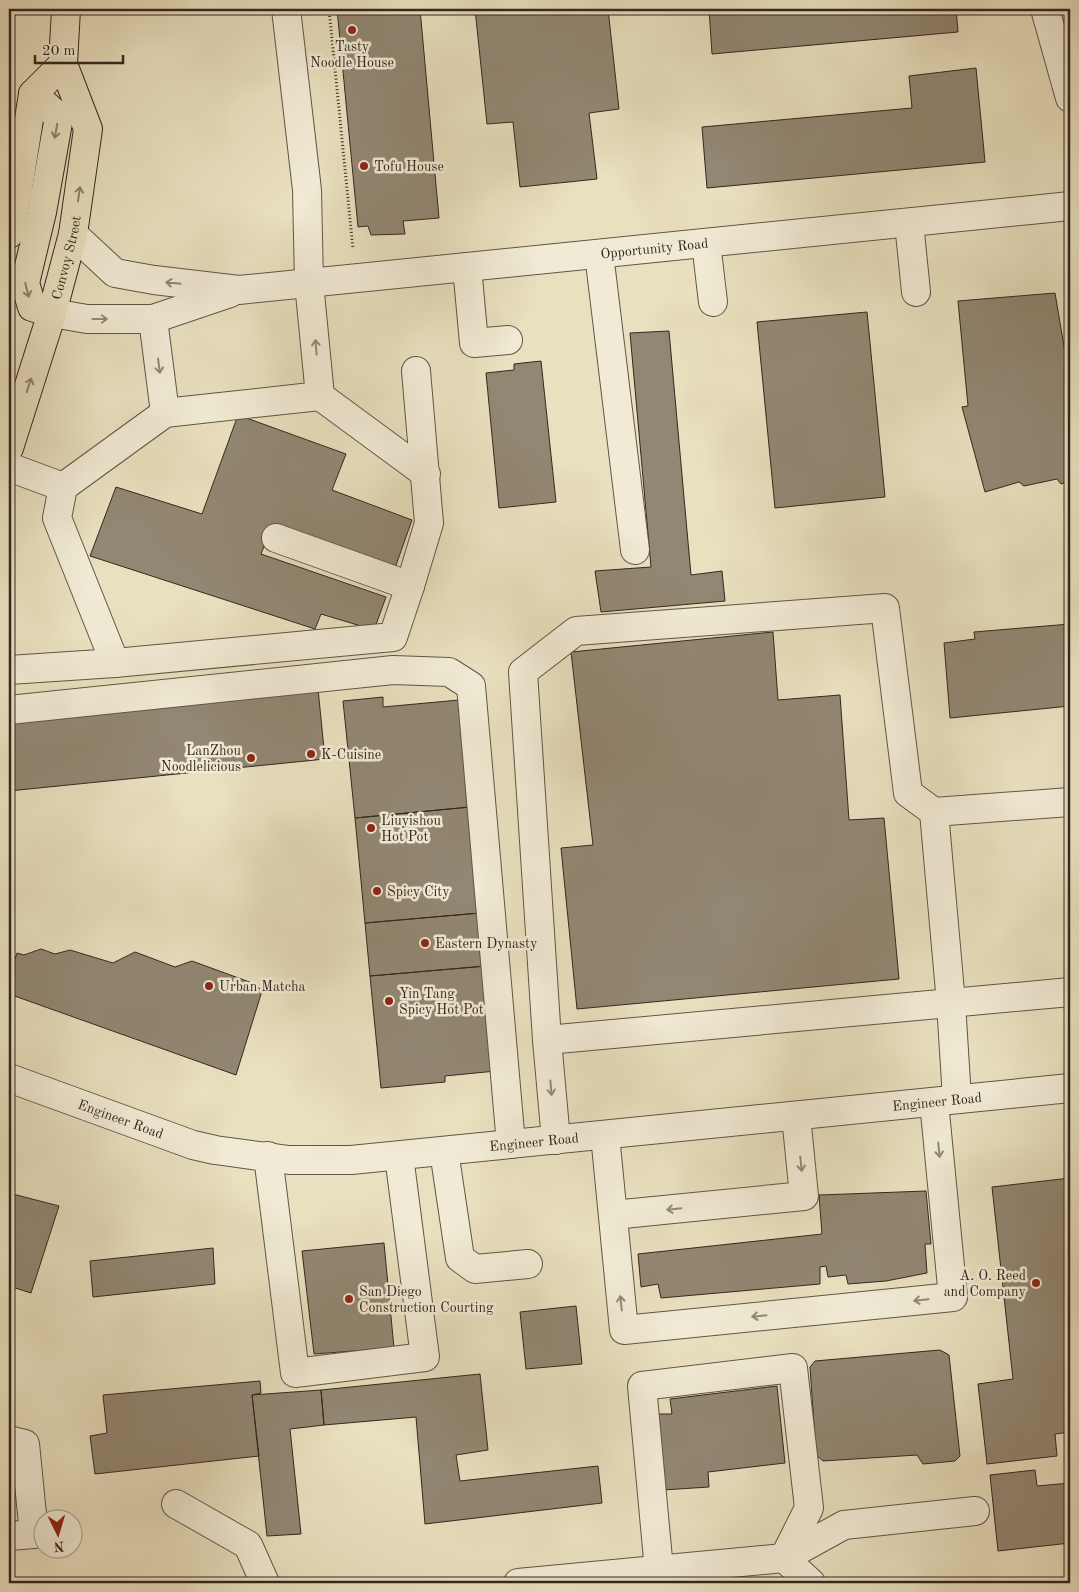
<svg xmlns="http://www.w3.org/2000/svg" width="1079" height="1592" font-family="'Old Standard TT',serif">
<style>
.building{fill:#928773;stroke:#332720}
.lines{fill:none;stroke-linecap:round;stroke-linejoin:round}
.minor-casing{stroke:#605548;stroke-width:30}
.major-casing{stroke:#332720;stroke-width:30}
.path{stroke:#332720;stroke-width:3;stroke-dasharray:1 2.5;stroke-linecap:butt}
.minor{stroke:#f1ebd5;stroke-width:28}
.major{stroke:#e9e0bf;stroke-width:28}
.oneway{stroke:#8e8470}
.oneway2{stroke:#92897a}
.poi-dot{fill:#8f2418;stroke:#f1ebd5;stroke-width:2}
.labels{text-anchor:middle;stroke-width:5;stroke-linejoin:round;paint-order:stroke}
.poi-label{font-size:14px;fill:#332720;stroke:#f1ebd5;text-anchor:start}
.street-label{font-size:14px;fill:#332720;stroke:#f1ebd5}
</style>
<rect width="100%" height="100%" fill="#e9e0bf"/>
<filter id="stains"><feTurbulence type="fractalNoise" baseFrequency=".004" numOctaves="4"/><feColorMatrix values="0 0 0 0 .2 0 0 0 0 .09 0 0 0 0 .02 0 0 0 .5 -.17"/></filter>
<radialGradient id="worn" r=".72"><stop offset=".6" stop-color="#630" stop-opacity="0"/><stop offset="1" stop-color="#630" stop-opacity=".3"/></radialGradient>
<path class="building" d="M 337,9 L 420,9 L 439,218 L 403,221 L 405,234 L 371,235 L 368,226 L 358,227 Z
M 475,9 L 608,9 L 619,109 L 589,113 L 597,179 L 520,187 L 513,122 L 487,124 Z
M 709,9 L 956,9 L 958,32 L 712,54 Z
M 976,68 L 985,162 L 707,188 L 702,127 L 912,108 L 909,76 Z
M 1055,293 L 1070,382 L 1070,481 L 1061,484 L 1057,479 L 1024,486 L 1019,482 L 985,492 L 962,407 L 968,406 L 958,301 Z
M 867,312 L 885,497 L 775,508 L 757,322 Z
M 669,331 L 691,575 L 722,571 L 725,601 L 601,612 L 595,571 L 651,567 L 630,333 Z
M 541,361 L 556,502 L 499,508 L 486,373 L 514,370 L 514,364 Z
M 238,415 L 346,454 L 332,490 L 412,520 L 395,568 L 272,526 L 261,554 L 386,597 L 374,630 L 321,614 L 315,629 L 90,556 L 116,487 L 202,514 Z
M 1070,624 L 1070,706 L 950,718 L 944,643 L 975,639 L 974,632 Z
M 773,632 L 778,700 L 840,695 L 849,820 L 884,818 L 899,979 L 577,1009 L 561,848 L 593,845 L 571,652 Z
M 318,689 L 325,759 L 9,791 L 9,720 Z
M 383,697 L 383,707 L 459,700 L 470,807 L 355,818 L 343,701 Z
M 470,807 L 480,913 L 365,923 L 355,818 Z
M 480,913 L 486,966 L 370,976 L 365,923 Z
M 41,949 L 55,954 L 70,950 L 113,963 L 135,952 L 175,967 L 192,961 L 255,984 L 262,991 L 236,1075 L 9,994 L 9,976 L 17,953 L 24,955 Z
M 486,966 L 496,1071 L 445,1076 L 445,1082 L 381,1088 L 370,976 Z
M 1070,1178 L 1070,1432 L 1055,1434 L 1057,1456 L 987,1464 L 978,1384 L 1013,1379 L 992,1187 Z
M 926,1191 L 931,1244 L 925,1244 L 927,1273 L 886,1281 L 848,1284 L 846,1275 L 828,1277 L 826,1266 L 820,1267 L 820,1284 L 661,1298 L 658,1284 L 641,1287 L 638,1254 L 822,1234 L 819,1195 Z
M 9,1193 L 59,1206 L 31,1293 L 9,1286 Z
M 384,1243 L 394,1348 L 314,1354 L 302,1251 Z
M 213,1248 L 215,1284 L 93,1297 L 90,1261 Z
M 576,1306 L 582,1364 L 526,1369 L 520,1312 Z
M 940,1350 L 949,1355 L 960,1456 L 955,1461 L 923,1464 L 917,1455 L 823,1461 L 816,1455 L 810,1367 L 815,1361 Z
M 480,1374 L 488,1450 L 456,1455 L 460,1481 L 598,1466 L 602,1503 L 425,1524 L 416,1417 L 324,1425 L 321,1390 Z
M 260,1381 L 261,1393 L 252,1395 L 259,1456 L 95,1474 L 90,1436 L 107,1433 L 103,1395 Z
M 777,1386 L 785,1463 L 708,1472 L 709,1487 L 663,1490 L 655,1414 L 672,1414 L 670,1399 Z
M 321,1390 L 324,1425 L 290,1429 L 301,1534 L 267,1536 L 252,1395 Z
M 1035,1470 L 1037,1486 L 1070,1483 L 1070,1543 L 998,1551 L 990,1475 Z"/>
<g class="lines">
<defs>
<g id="minor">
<path d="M 286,9 L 307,190 L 309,283 L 320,396"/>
<path d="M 1045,9 L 1070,98"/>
<path d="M 909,223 L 916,292"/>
<path id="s1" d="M 73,234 L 115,273 L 154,280 L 239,290 L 1070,206"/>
<path d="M 706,243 L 713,302"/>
<path d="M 599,254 L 635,550"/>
<path d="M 467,267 L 474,343 L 508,340"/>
<path d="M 52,313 L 87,319 L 153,319 L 230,293"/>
<path d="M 153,319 L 165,413"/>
<path d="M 9,467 L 63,487"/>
<path d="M 410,586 L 429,523 L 416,371"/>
<path d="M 115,663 L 57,518 L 63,487 L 165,413 L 320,396 L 426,474"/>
<path d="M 9,670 L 115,663 L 393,637 L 410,586 L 276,538"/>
<path d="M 9,710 L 393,670 L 449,672 L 471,686 L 511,1144"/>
<path d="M 934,812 L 951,1003 L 957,1099"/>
<path d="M 547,1040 L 1070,992"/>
<path id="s2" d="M 9,1078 L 193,1145 L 215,1150 L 289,1160 L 351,1160 L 1070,1088"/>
<path d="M 605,1135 L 624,1330 L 953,1297 L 934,1102"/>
<path d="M 556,1140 L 547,1040 L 523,672 L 576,631 L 885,608 L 908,793 L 934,812 L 1070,802"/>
<path d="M 444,1151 L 460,1258 L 475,1269 L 528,1264"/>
<path d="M 268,1156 L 295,1373 L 425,1357 L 399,1156"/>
<path d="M 613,1215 L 804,1196 L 796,1116"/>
<path d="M 9,1440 L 25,1444 L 34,1534 L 9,1536"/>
<path d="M 176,1504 L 248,1545 L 265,1583"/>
<path d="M 784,1558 L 811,1583"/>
<path d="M 659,1570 L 642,1386 L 793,1368 L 809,1508 L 784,1558"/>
<path d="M 518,1583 L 784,1558 L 844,1525 L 975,1511"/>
</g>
<g id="major">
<path d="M 33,94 L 59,117 L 42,212 L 25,283 L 32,307 L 52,313"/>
<path d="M 9,234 L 17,195 L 33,94 L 63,64"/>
<path id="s3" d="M 9,448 L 52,313 L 73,234 L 88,129 L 63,64 L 66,9"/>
</g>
</defs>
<use href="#minor" class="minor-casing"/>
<use href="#major" class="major-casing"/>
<path class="path" d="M 329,9 L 353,249
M 9,13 L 11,13"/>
<use href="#minor" class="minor"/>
<use href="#major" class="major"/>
</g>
<defs><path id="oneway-shaft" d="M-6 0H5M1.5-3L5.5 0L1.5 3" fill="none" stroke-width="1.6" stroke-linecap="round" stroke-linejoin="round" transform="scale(1.25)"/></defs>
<g class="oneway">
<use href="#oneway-shaft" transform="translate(56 131) rotate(100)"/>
<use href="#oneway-shaft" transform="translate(79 194) rotate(-82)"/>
<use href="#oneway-shaft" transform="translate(27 290) rotate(76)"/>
<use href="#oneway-shaft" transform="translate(29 385) rotate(-72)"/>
</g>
<g class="oneway2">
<use href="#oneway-shaft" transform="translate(173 283) rotate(-174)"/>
<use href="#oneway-shaft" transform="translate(100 319)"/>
<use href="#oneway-shaft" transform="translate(316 347) rotate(-95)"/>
<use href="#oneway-shaft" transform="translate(159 366) rotate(83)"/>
<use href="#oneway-shaft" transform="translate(551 1088) rotate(85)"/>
<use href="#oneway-shaft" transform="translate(939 1150) rotate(84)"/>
<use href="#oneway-shaft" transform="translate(801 1164) rotate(84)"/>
<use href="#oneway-shaft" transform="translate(674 1209) rotate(174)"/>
<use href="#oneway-shaft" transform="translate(921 1300) rotate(174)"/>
<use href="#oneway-shaft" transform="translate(621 1303) rotate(-96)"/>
<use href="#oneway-shaft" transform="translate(759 1316) rotate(174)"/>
</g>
<g class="poi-dot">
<circle cx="352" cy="30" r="5"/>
<circle cx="364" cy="166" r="5"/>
<circle cx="311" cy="754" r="5"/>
<circle cx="251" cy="758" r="5"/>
<circle cx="371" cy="828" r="5"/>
<circle cx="377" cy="891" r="5"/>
<circle cx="425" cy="943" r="5"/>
<circle cx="209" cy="986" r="5"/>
<circle cx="389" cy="1001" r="5"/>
<circle cx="1036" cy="1283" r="5"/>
<circle cx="349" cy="1299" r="5"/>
</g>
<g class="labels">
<g class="poi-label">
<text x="352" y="51" text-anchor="middle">Tasty<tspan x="352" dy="16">Noodle House</tspan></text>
<text x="374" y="171">Tofu House</text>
<text x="241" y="755" text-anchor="end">LanZhou<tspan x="241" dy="16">Noodlelicious</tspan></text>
<text x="321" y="759">K-Cuisine</text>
<text x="381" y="825">Liuyishou<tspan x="381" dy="16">Hot Pot</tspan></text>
<text x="387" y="896">Spicy City</text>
<text x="435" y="948">Eastern Dynasty</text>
<text x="219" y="991">Urban Matcha</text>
<text x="399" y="998">Yin Tang<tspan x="399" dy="16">Spicy Hot Pot</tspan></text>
<text x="1026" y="1280" text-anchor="end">A. O. Reed<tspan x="1026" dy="16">and Company</tspan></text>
<text x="359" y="1296">San Diego<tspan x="359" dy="16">Construction Courting</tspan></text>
</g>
<g class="street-label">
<text dy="5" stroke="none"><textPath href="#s1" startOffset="600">Opportunity Road</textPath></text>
<text dy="5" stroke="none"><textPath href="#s3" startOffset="199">Convoy Street</textPath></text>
<text dy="5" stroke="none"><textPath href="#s2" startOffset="944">Engineer Road</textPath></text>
<text dy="5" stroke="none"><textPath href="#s2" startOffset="119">Engineer Road</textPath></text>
<text dy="5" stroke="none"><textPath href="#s2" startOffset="539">Engineer Road</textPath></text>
</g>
</g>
<rect width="1079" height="1592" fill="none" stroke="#e9e0bf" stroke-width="30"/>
<rect x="10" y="10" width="1059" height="1572" fill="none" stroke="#332720" stroke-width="2.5"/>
<rect x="15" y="15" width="1049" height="1562" fill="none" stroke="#332720"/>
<g transform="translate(58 1534) rotate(175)"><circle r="24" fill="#f1ebd5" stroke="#a59d8d"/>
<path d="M0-4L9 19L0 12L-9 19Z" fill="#8f2418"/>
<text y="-8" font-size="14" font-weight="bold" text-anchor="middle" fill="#332720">N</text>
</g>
<path d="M35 55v8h88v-8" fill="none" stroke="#332720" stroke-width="2.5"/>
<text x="42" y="55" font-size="15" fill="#332720" stroke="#f1ebd5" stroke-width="4" paint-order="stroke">20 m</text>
<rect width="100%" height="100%" filter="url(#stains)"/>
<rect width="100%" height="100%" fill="url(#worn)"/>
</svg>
